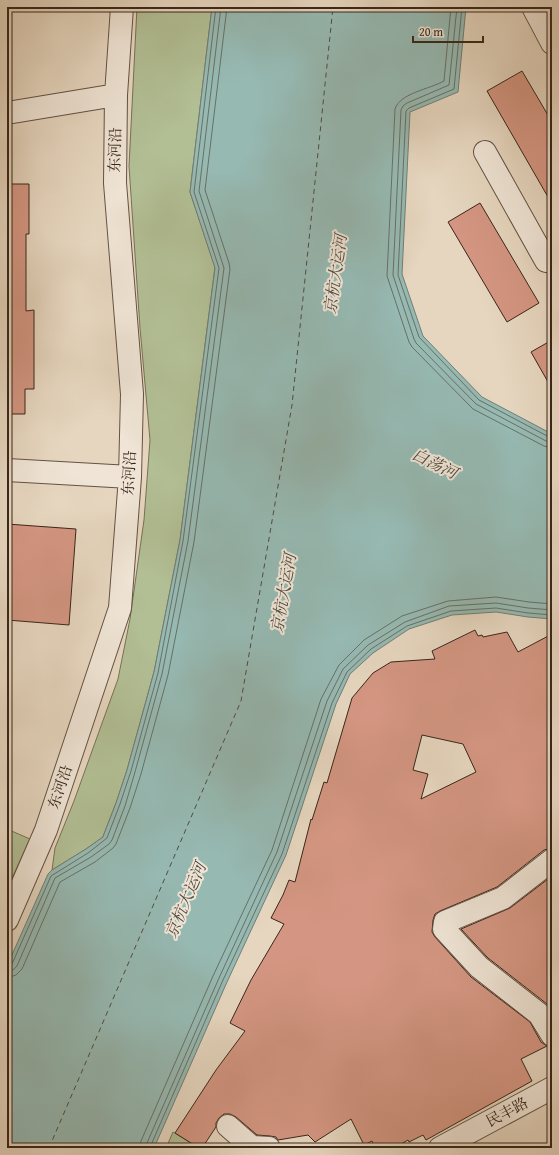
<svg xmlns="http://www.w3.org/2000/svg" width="559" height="1155" font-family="'Gentium Book Plus','Noto Serif SC',serif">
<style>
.green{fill:#b2be94;stroke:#767257}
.water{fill:#96b9b2;stroke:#717e75}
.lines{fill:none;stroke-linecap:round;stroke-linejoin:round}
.shore{stroke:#687066;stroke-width:1}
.ferry{stroke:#504b40;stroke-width:1;stroke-dasharray:5 4;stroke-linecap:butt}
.building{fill:#d49682;stroke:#39261a;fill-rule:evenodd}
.minor-casing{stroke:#645243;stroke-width:24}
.minor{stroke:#efe4d5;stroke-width:22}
.labels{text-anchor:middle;stroke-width:4;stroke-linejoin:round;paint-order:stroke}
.street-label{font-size:15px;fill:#39261a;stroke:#efe4d5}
.water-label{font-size:16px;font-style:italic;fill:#504b40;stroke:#efe4d5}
</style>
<rect width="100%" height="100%" fill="#e6d6bf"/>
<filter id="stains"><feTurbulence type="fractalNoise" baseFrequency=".005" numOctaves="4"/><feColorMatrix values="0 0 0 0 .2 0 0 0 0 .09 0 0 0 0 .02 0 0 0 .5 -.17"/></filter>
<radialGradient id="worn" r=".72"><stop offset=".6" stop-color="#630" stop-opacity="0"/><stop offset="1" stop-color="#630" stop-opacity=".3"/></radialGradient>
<path class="green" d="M 137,7 L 212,7 L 190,192 L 215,267 L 180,540 L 154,672 L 127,770 L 116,803 L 104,834 L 103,837 L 86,849 L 52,870 L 55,848 L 74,801 L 118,679 L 130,619 L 144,520 L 150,440 L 140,328 L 129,166 Z
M 7,829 L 30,839 L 7,889 Z
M 173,1132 L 199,1148 L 166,1148 Z"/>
<path class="water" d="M 212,7 L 466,7 L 458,92 L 410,112 L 402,274 L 423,336 L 482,397 L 552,434 L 552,619 L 528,617 L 496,612 L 452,615 L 409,629 L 373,653 L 350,674 L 336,704 L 286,855 L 227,982 L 154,1148 L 7,1148 L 7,966 L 48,874 L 52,870 L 86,849 L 103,837 L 104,834 L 116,803 L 127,770 L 154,672 L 180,540 L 215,268 L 190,192 Z"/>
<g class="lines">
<path class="shore" d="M 451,7 L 444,81 C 430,89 400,93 395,109 L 387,276 L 409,342 L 412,347 L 473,409 L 544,446 L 552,448
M 457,7 L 449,85 L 407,103 L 403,106 L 401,110 L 393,275 L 414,339 L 416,343 L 476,404 L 546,441 L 552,442
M 462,7 L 454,89 L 409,108 L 406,111 L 398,275 L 419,337 L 479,400 L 549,437 L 552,437
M 7,967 L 10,966 L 12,964 L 51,876 L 88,853 L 107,838 L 120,804 L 131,771 L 158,673 L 183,541 L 219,268 L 194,192 L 216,7
M 7,972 L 13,970 L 17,966 L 55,878 L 91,857 L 109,844 L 112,840 L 125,806 L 135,772 L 162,674 L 188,541 L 224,268 L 199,191 L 221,7
M 7,978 L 16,975 L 22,969 L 60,882 L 95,862 L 113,848 L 116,844 L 130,808 L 141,774 L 168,675 L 194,542 L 230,269 L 229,263 L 205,190 L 227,7
M 140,1148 L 141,1141 L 213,976 L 272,850 L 321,699 L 339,665 L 364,640 L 402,616 L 448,601 L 496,597 L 529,602 L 552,604
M 146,1148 L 147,1143 L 219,978 L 277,852 L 327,701 L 343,669 L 368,645 L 405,622 L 449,606 L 496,603 L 528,608 L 552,610
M 151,1148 L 151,1145 L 223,980 L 282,854 L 332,703 L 347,672 L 371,649 L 407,626 L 451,611 L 496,608 L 528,613 L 552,615"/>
<path class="ferry" d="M 49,1148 L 241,701 L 292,405 L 333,7"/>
</g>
<path class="building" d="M 522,71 L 552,122 L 552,204 L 487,91 Z
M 7,184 L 29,184 L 29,234 L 26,234 L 26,311 L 34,310 L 34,389 L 25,389 L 25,414 L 7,414 Z
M 480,203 L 539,303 L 507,322 L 448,222 Z
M 552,340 L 552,389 L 531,352 Z
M 7,524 L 76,529 L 69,625 L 7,620 Z
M 475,630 L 478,636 L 482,635 L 483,637 L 507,632 L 518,652 L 552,634 L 552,848 L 544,850 L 497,887 L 440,911 L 435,914 L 433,920 L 432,932 L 435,937 L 471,977 L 530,1022 L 541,1042 L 547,1046 L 521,1059 L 532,1081 L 426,1140 L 423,1135 L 409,1142 L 408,1140 L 394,1148 L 375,1148 L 372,1141 L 364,1145 L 351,1119 L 315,1142 L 308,1135 L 278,1140 L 276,1137 L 270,1136 L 257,1135 L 236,1117 L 230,1114 L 224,1114 L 219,1118 L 216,1123 L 216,1127 L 202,1148 L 199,1148 L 175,1133 L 216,1070 L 245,1031 L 230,1023 L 251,980 L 284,924 L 271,918 L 283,895 L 289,880 L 295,882 L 311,819 L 312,820 L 324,782 L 327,783 L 352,698 L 373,673 L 391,662 L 435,659 L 432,651 ZM 422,735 L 463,744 L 476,772 L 421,799 L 428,774 L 413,770 Z
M 552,876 L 552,1011 L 547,1004 L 488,958 L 461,929 L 510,908 Z"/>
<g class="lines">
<defs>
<path id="minor" d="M 533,7 L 552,43
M 7,113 L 116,95
M 485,152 L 546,261 L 552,262
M 7,470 L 130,477
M 552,860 L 503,898 L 445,922 L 444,929 L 479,967 L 539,1014 L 552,1035
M 7,920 L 46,830 L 120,608 L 130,477 L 132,394 L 115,183 L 116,95 L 122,7
M 228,1126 L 252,1147 L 269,1148
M 440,1148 L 552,1088"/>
</defs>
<use href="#minor" class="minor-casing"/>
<use href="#minor" class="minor"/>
</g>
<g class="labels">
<g class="street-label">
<text transform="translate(115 150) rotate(-89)" y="5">东河沿</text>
<text transform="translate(129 473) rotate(-87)" y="5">东河沿</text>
<text transform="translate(60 787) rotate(-71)" y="5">东河沿</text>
<text transform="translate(507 1112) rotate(-28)" y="5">民丰路</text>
</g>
<g class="water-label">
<text transform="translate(335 274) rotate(-82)" y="6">京杭大运河</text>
<text transform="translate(435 463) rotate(26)" y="6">白荡河</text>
<text transform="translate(283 593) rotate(-80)" y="6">京杭大运河</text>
<text transform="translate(185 900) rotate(-67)" y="6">京杭大运河</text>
</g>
</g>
<rect width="559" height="1155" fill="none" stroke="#e6d6bf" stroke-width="24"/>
<rect x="8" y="8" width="543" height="1139" fill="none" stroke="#39261a" stroke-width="2"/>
<rect x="12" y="12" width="535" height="1131" fill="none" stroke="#39261a"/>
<path d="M413 36v6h70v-6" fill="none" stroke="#39261a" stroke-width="2"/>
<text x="419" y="36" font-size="12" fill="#39261a" stroke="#efe4d5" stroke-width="3" paint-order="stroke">20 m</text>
<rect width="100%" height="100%" filter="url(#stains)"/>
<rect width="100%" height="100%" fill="url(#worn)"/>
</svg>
